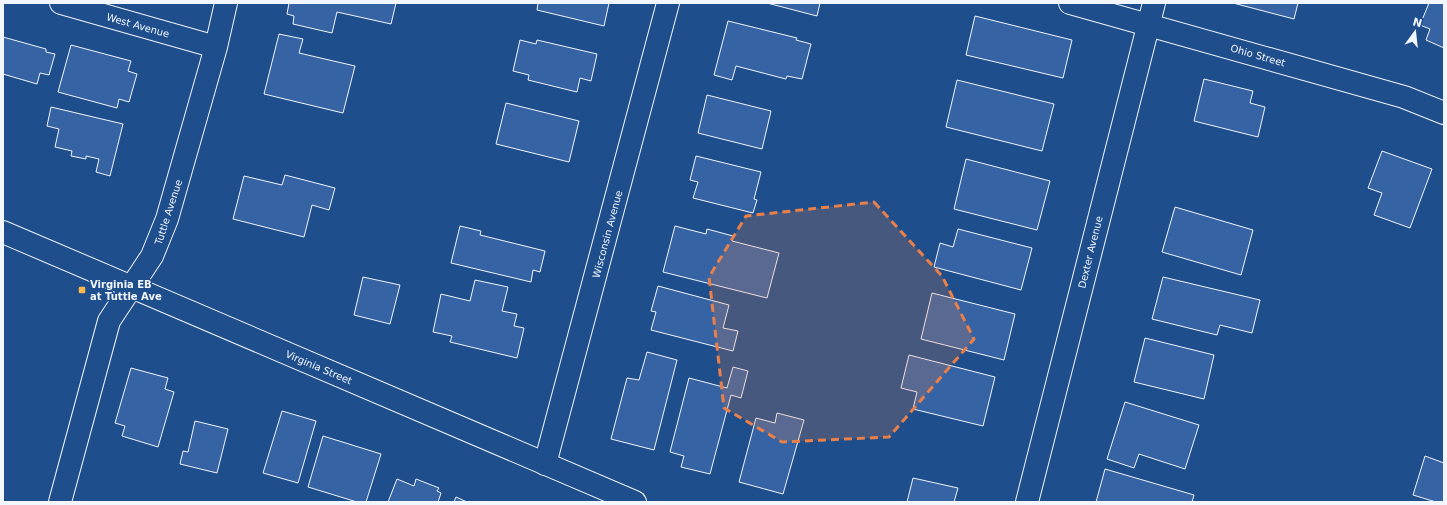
<svg xmlns="http://www.w3.org/2000/svg" width="1447" height="505" font-family="'DejaVu Sans',sans-serif">
<style>
.building{fill:#3563a3;stroke:#f2f6ff}
.lines{fill:none;stroke-linecap:round;stroke-linejoin:round}
.street-casing{stroke:#f2f6ff;stroke-width:24}
.secondary-casing{stroke:#f2f6ff;stroke-width:24}
.street{stroke:#1f4e8c;stroke-width:22}
.secondary{stroke:#1f4e8c;stroke-width:22}
.marked{fill:#ea8049;fill-opacity:0.2;stroke:#ea8049;stroke-width:3;stroke-dasharray:8 5;stroke-linejoin:round}
.poi-dot{fill:#ffb74d;stroke:#1f4e8c;stroke-width:1.5}
.labels{text-anchor:middle;stroke-width:3;stroke-linejoin:round;paint-order:stroke}
.street-label{font-size:10px;fill:#f2f6ff;stroke:#1f4e8c}
.poi-label{font-size:10px;font-weight:bold;fill:#f2f6ff;stroke:#1f4e8c;text-anchor:start}
</style>
<rect width="100%" height="100%" fill="#1f4e8c"/>
<path class="building" d="M 289,3 L 396,3 L 391,24 L 337,12 L 332,33 L 293,24 L 294,16 L 287,14 Z
M 538,3 L 609,3 L 604,26 L 537,10 Z
M 767,3 L 820,3 L 817,16 Z
M 1233,3 L 1298,3 L 1294,19 Z
M 1429,3 L 1444,3 L 1444,48 L 1426,40 L 1430,29 L 1420,25 Z
M 975,16 L 1072,40 L 1063,78 L 966,55 Z
M 728,21 L 797,38 L 796,40 L 811,44 L 802,79 L 787,76 L 786,79 L 782,78 L 736,66 L 732,80 L 714,75 Z
M 279,34 L 303,39 L 299,53 L 355,66 L 343,113 L 264,94 Z
M 3,37 L 46,49 L 46,52 L 55,54 L 49,75 L 40,73 L 37,84 L 3,74 Z
M 520,40 L 536,44 L 537,40 L 597,54 L 591,81 L 580,78 L 577,92 L 528,80 L 529,75 L 513,71 Z
M 71,45 L 131,61 L 128,71 L 137,74 L 129,102 L 119,99 L 117,108 L 58,92 Z
M 1204,79 L 1253,91 L 1250,103 L 1265,107 L 1258,137 L 1194,121 Z
M 957,80 L 1054,104 L 1042,151 L 946,127 Z
M 707,95 L 771,111 L 762,149 L 698,133 Z
M 506,103 L 579,121 L 569,162 L 496,144 Z
M 51,107 L 123,124 L 110,176 L 96,172 L 99,159 L 86,156 L 86,159 L 71,156 L 72,151 L 55,147 L 59,129 L 47,126 Z
M 1382,151 L 1432,169 L 1410,228 L 1374,215 L 1382,193 L 1368,188 Z
M 696,156 L 761,172 L 754,199 L 757,200 L 753,213 L 693,198 L 698,182 L 690,180 Z
M 966,159 L 1050,181 L 1037,230 L 954,209 Z
M 285,175 L 335,188 L 329,210 L 312,205 L 304,237 L 233,219 L 244,176 L 282,185 Z
M 1175,207 L 1253,230 L 1241,275 L 1162,252 Z
M 460,226 L 481,231 L 480,235 L 545,251 L 540,272 L 533,270 L 531,282 L 451,263 Z
M 675,226 L 706,234 L 707,229 L 733,236 L 732,241 L 779,253 L 767,298 L 663,272 Z
M 958,229 L 1032,248 L 1021,290 L 934,267 L 940,243 L 953,247 Z
M 363,277 L 400,285 L 390,324 L 354,315 Z
M 1163,277 L 1260,300 L 1252,333 L 1220,325 L 1217,335 L 1152,319 Z
M 475,280 L 508,287 L 502,311 L 517,314 L 514,326 L 524,328 L 517,358 L 450,342 L 452,336 L 433,332 L 441,294 L 470,301 Z
M 658,286 L 729,305 L 723,328 L 738,331 L 733,351 L 651,330 L 656,312 L 651,311 Z
M 932,293 L 1015,314 L 1004,360 L 921,339 Z
M 1145,338 L 1214,355 L 1204,399 L 1134,382 Z
M 647,352 L 677,360 L 654,450 L 611,439 L 627,378 L 639,380 Z
M 909,355 L 995,377 L 983,426 L 913,409 L 917,392 L 901,388 Z
M 733,367 L 748,371 L 741,398 L 731,395 L 710,474 L 681,467 L 684,456 L 670,452 L 689,378 L 727,388 Z
M 131,368 L 168,378 L 165,389 L 174,392 L 158,447 L 122,436 L 125,426 L 115,423 Z
M 1125,402 L 1199,425 L 1185,469 L 1139,454 L 1134,468 L 1107,459 Z
M 282,411 L 316,421 L 298,483 L 263,473 Z
M 777,413 L 804,420 L 783,494 L 739,482 L 756,418 L 775,423 Z
M 195,421 L 228,429 L 217,473 L 180,464 L 183,451 L 188,452 Z
M 323,436 L 381,454 L 366,502 L 357,502 L 308,487 Z
M 1425,456 L 1444,463 L 1444,502 L 1436,502 L 1413,495 Z
M 1105,469 L 1194,495 L 1192,502 L 1096,502 Z
M 913,478 L 958,488 L 954,502 L 907,502 Z
M 397,479 L 414,486 L 416,479 L 439,488 L 437,491 L 441,493 L 438,502 L 388,502 Z
M 456,497 L 467,502 L 454,502 Z"/>
<g class="lines">
<defs>
<path id="street" d="M 61,3 L 216,47
M 1070,3 L 1404,97 L 1444,113
M 545,464 L 668,3
M 60,502 L 109,321 L 152,256 L 167,219 L 216,47 L 226,3
M 1027,502 L 1154,3"/>
<path id="secondary" d="M 3,232 L 635,502"/>
</defs>
<use href="#street" class="street-casing"/>
<use href="#secondary" class="secondary-casing"/>
<use href="#street" class="street"/>
<use href="#secondary" class="secondary"/>
</g>
<path class="marked" d="M 874,202 L 942,276 L 974,339 L 889,437 L 782,442 L 724,408 L 709,277 L 746,216 Z"/>
<rect class="poi-dot" x="78" y="286" width="8" height="8" rx="2"/>
<g class="labels">
<g class="street-label">
<text transform="translate(138 25) rotate(16)" y="4">West Avenue</text>
<text transform="translate(1258 55) rotate(16)" y="4">Ohio Street</text>
<text transform="translate(168 212) rotate(-72)" y="4">Tuttle Avenue</text>
<text transform="translate(607 234) rotate(-75)" y="4">Wisconsin Avenue</text>
<text transform="translate(1090 252) rotate(-76)" y="4">Dexter Avenue</text>
<text transform="translate(319 367) rotate(23)" y="4">Virginia Street</text>
</g>
<g class="poi-label">
<text x="90" y="288">Virginia EB<tspan x="90" dy="12">at Tuttle Ave</tspan></text>
</g>
</g>
<rect width="1447" height="505" fill="none" stroke="#f2f6ff" stroke-width="8"/>
<g transform="translate(1415 32) rotate(15)" stroke="#1f4e8c" stroke-width="3" paint-order="stroke">
<path d="M0-3L7 15L0 10L-7 15Z" fill="#f2f6ff"/>
<text y="-6" font-size="11" font-weight="bold" text-anchor="middle" fill="#f2f6ff">N</text>
</g>
</svg>
